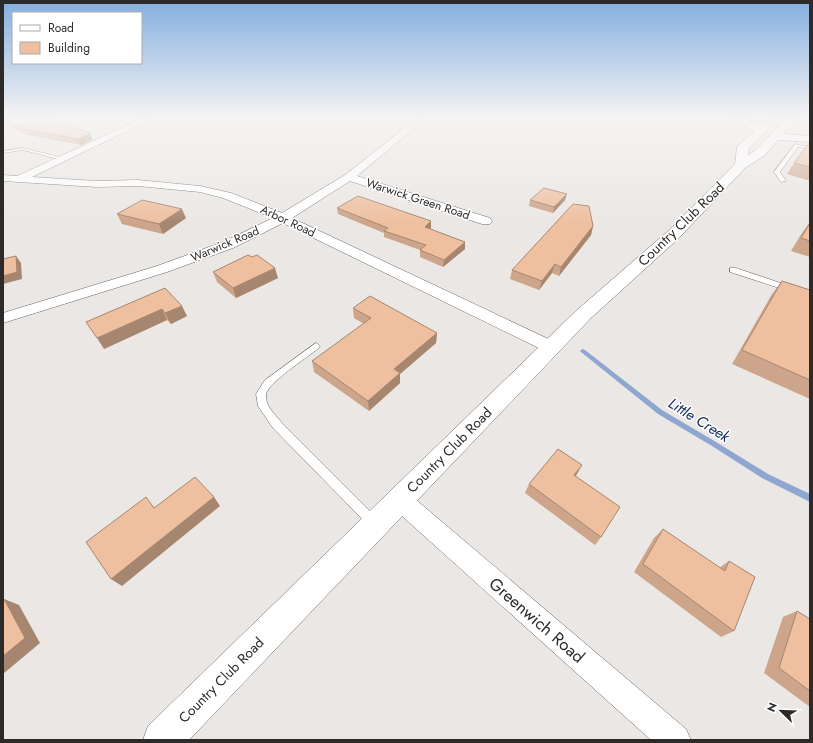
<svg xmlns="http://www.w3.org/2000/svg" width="813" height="743" font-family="Jost,sans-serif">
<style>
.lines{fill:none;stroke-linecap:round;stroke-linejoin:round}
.stream{fill:#8fa6d1;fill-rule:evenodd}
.service-casing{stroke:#686663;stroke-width:1}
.minor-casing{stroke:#686663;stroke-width:1}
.secondary-casing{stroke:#686663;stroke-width:1}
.service{fill:#fff;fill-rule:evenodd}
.minor{fill:#fff;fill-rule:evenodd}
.secondary{fill:#fff;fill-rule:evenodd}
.wall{fill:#cda58a}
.shaded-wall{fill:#a78670}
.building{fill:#eec0a0;stroke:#a78670}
.labels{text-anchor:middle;stroke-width:3;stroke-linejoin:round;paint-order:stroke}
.far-street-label{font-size:12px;fill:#2c2b2a;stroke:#fff}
.street-label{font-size:14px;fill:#2c2b2a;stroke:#fff}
.water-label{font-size:15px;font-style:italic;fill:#122b5f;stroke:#fff}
.near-street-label{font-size:17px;fill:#2c2b2a;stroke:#fff}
</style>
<rect width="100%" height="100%" fill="#eae7e4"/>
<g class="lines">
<path class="stream" d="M 583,349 L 585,350 L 662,410 L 716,442 L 768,474 L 810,494 L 810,502 L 762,478 L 712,446 L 658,414 L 581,352 L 580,351 L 581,350 Z"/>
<defs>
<path id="service" d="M 795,144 L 810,147 L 810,149 L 798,147 L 780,172 L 786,181 L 781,182 L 774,172 Z
M 23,148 L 64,158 L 64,159 L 62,160 L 23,150 L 3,153 L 3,151 Z
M 730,268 L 736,268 L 810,293 L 810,298 L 730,272 Z
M 316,343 L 320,346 L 319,348 C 309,356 266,384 266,395 C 265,406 275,414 281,422 L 378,519 L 380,523 L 378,527 L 374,529 L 370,527 L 273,428 L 258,406 L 256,394 L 265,380 Z"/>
<path id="minor" d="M 141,119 L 152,119 L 32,177 L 97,181 L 138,180 L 200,186 L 231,193 L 282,213 L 345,175 L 416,119 L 425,119 L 357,176 L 490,218 L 492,221 L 490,224 L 482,224 L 350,181 L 292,218 L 557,343 L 560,347 L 557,351 L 551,353 L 545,351 L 283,223 L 233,248 L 167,272 L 3,323 L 3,313 L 157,266 L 223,242 L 273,218 L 223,198 L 200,192 L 138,186 L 97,187 L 3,181 L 3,175 L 17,176 Z
M 400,489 L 408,493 L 686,729 L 691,740 L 651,740 L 392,507 L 389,500 L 392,493 Z"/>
<path id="secondary" d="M 726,119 L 746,119 L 759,125 L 769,119 L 785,119 L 784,121 L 773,124 L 749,148 L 748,155 L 757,149 L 786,119 L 797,119 L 784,134 L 810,136 L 810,142 L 778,140 L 765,155 L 745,168 L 679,238 L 591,318 L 189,740 L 143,740 L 148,726 L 577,310 L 667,232 L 735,164 L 737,147 L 754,131 L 743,124 L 727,121 Z"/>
</defs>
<use href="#service" class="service-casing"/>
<use href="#minor" class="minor-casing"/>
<use href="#secondary" class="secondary-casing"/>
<use href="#service" class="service"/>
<use href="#minor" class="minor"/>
<use href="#secondary" class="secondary"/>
</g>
<path class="wall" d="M 3,119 L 90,133 L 92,139 L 92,140 L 81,145 L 28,135 L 3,124 Z
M 810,142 L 810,181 L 787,174 L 794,163 Z
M 530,200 L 565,200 L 553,213 L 529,206 Z
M 337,208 L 431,228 L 430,229 L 465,242 L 465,249 L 443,267 L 420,257 L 420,250 L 384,237 L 384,233 L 338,214 Z
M 117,214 L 186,218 L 163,234 L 122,224 Z
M 810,222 L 810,257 L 791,251 L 802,233 Z
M 593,226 L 591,235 L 559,276 L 552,273 L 539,290 L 510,279 L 512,270 Z
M 213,272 L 278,278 L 236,298 L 217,282 Z
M 782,281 L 810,290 L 810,399 L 732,364 L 772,294 Z
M 165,288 L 187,316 L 171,324 L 167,320 L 104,349 Z
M 353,308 L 437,333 L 436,343 L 400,374 L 400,383 L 369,411 L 314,372 L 312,361 L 364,324 L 354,318 Z
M 577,474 L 575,476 L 601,537 L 595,545 L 525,493 L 529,484 Z
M 663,529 L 719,568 L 729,561 L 734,631 L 721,637 L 634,572 L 654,538 Z
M 797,611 L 810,619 L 810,707 L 764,673 L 783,617 Z"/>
<path class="shaded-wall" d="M 90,133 L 92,139 L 92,140 L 81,145 L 78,139 Z
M 567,194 L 565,200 L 553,213 L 554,207 Z
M 182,209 L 186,218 L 163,234 L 159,224 Z
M 431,221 L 431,228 L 424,233 L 425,227 Z
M 593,226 L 591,235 L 559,276 L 561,267 Z
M 465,242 L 465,249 L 443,267 L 444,260 Z
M 16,256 L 21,263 L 22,279 L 3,284 L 3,276 Z
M 555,264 L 552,273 L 539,290 L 542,281 Z
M 275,268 L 278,278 L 236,298 L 233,288 Z
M 182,306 L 187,316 L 171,324 L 165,313 Z
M 162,309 L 167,320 L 104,349 L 97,338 Z
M 437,333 L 436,343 L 400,374 L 400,383 L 369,411 L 368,401 L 394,369 Z
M 582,465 L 577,474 L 569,485 L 574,475 Z
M 214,497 L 220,506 L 122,586 L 111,579 Z
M 4,599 L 19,605 L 40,643 L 3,674 Z"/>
<path class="building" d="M 3,119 L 52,119 L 90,133 L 89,134 L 78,139 L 25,129 L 3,120 Z
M 810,142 L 810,167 L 794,163 Z
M 544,188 L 567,194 L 554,207 L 530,200 Z
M 358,196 L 431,221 L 425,227 L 465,242 L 444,260 L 420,250 L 426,245 L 384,231 L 388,228 L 337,208 Z
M 142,200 L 182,209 L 159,224 L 117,214 Z
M 573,204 L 589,206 L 593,226 L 561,267 L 555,264 L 542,281 L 512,270 Z
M 810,223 L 810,241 L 801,238 Z
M 248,255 L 252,257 L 257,255 L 275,268 L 233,288 L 213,272 Z
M 16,256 L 17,272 L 3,276 L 3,259 Z
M 782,281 L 810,290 L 810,380 L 742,350 Z
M 165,288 L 182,306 L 165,313 L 162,309 L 97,338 L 86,322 Z
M 370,296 L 437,333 L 394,369 L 400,373 L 368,401 L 312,361 L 371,318 L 353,308 Z
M 558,449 L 582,465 L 574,475 L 620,507 L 601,537 L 529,484 Z
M 195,477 L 214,497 L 111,579 L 86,542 L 146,497 L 154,508 Z
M 663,529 L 725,571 L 729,561 L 755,577 L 734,631 L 643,564 Z
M 4,599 L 25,638 L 3,656 L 3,600 Z
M 797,611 L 810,619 L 810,691 L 779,668 Z"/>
<linearGradient id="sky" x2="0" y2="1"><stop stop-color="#84aedf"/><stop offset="0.53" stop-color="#f6f4f3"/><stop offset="1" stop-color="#f6f4f3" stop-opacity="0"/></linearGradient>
<rect width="813" height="223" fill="url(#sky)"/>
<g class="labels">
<g class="far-street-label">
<text transform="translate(418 199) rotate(18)" y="4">Warwick Green Road</text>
<text transform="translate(288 221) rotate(25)" y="4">Arbor Road</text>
<text transform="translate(225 244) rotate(-23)" y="4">Warwick Road</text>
</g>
<g class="street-label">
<text transform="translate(681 224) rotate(-44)" y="5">Country Club Road</text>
<text transform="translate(449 450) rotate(-45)" y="5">Country Club Road</text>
<text transform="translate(221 680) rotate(-45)" y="5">Country Club Road</text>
</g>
<g class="water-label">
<text transform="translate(699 420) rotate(32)" y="5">Little Creek</text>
</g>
<g class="near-street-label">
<text transform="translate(537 620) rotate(41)" y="6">Greenwich Road</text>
</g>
</g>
<rect width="813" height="743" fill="none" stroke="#2c2b2a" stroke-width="8"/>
<rect x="12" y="12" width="130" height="52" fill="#ffffff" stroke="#abaaaa"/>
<rect x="20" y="25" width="20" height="6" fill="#ffffff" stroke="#abaaaa"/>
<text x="48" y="32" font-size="12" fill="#2c2b2a">Road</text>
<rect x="20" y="42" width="20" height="12" fill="#eec0a0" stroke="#abaaaa"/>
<text x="48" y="52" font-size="12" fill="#2c2b2a">Building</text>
<g transform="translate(781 711) rotate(293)" stroke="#ffffff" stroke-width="3" paint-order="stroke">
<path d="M0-3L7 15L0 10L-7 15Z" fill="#2c2b2a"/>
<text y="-6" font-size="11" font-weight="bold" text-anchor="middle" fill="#2c2b2a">N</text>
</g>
</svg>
